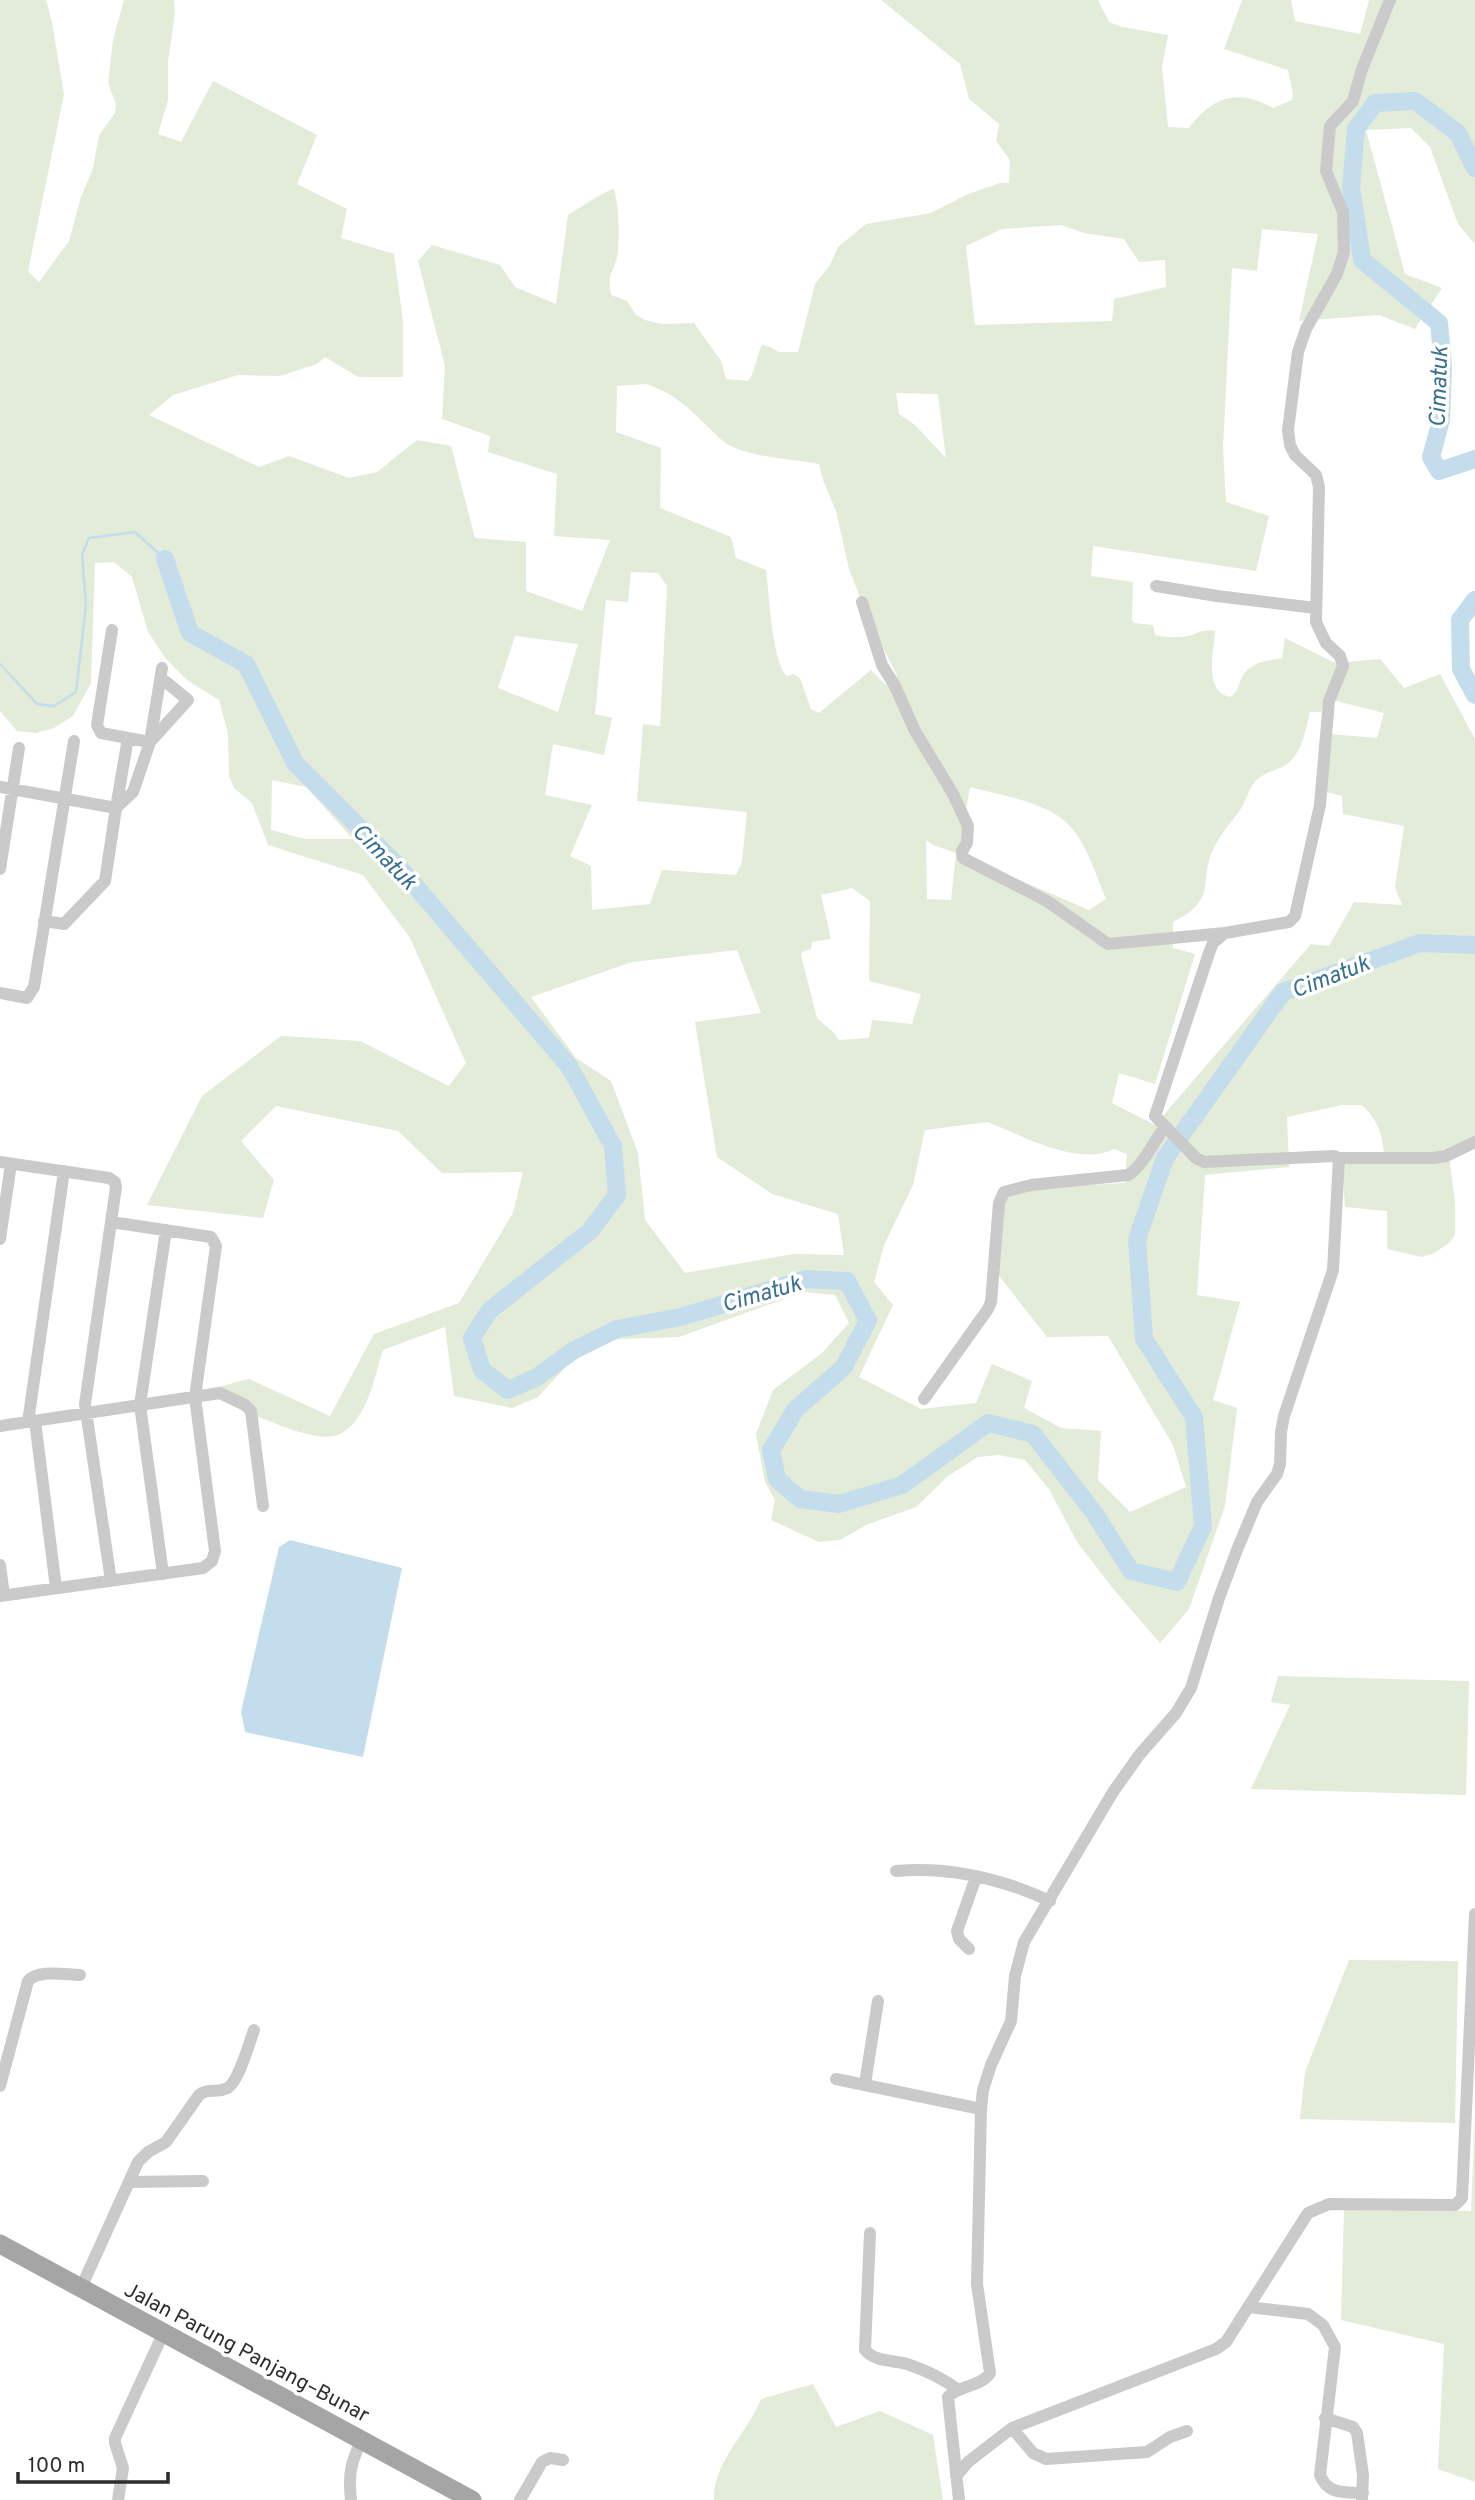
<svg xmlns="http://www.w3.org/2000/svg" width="1475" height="2500" font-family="Overpass,sans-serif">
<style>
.green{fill:#e3ebd9;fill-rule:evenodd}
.water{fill:#c4ddec}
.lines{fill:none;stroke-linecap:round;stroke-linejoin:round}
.stream{stroke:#c4ddec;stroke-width:2.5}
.river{stroke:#c4ddec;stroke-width:18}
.street{stroke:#cacaca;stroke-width:12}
.primary{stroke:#a5a5a5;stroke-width:19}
.labels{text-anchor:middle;stroke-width:7;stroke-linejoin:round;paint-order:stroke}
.street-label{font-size:21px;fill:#2d2d2d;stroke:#fff}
.water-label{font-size:23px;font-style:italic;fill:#387091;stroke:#fff}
</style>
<rect width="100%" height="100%" fill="#fff"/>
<path class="green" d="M 0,0 L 46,0 L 52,22 L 64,94 L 28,271 L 39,282 L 69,241 L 81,197 L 93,168 L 99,135 L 115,113 L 116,104 L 108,83 L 113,40 L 124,0 L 174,0 L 175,13 L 168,62 L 168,100 L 158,134 L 181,142 L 213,81 L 317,135 L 297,184 L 347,209 L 341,238 L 394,254 L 403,321 L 403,377 L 358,377 L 325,357 L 317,364 L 280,376 L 238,375 L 173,395 L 149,415 L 259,467 L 289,456 L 349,478 L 377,472 L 417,440 L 451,446 L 475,538 L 526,542 L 526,591 L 582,611 L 610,540 L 554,536 L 557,474 L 488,452 L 490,436 L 442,419 L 445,366 L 418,261 L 432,245 L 500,265 L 515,287 L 556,304 L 568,215 C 578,209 606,190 614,189 C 619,204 620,241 617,257 C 612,277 607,272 611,295 L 627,301 L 636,315 L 645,320 L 662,324 L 694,323 L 721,361 L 726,379 L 748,381 C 755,374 756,356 762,345 L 770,347 L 779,352 L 798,352 L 815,284 L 830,265 L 838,247 L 866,224 L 931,213 L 968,194 L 1000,183 L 1009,183 L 1010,160 L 996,141 L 999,124 L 969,99 L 960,64 L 881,0 L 1098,0 L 1109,22 L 1122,27 L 1168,35 L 1162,67 L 1168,127 L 1189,128 C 1212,97 1238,88 1273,108 L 1292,100 L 1293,94 L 1288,70 L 1224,49 L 1242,0 L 1291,0 L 1295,21 L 1360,34 L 1369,0 L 1475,0 L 1475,244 L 1458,224 L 1430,147 L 1411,128 L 1366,130 L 1405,274 L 1442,288 L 1415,329 L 1379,315 L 1299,321 L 1318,234 L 1262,229 L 1257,271 L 1232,268 L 1223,447 L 1226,502 L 1269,516 L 1256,571 L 1093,546 L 1091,576 L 1133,582 L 1132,619 L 1134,623 L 1153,625 L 1155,635 C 1166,638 1180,638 1192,635 C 1200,632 1206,629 1215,631 C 1214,651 1203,691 1230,697 C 1238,692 1238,686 1242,677 C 1250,662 1266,661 1282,658 L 1285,638 L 1335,663 L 1380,659 L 1404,688 L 1440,674 L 1475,739 L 1475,1136 L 1451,1158 L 1450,1163 L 1455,1203 L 1455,1235 L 1449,1243 L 1434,1253 L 1422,1257 L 1387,1249 L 1387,1211 L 1345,1207 L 1342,1163 L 1385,1161 C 1382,1136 1381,1124 1362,1105 L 1342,1105 L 1287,1117 L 1289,1167 L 1205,1175 L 1197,1295 L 1240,1302 L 1213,1400 L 1237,1408 L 1225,1506 L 1189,1609 L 1160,1643 L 1115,1591 L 1077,1542 L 1049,1489 L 1025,1460 L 999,1455 L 978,1457 L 948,1476 L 916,1507 L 866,1525 L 840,1540 L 819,1542 L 771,1520 L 775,1500 L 765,1482 L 756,1434 L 773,1390 L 822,1353 L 849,1323 L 835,1295 L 803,1292 L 679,1337 L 617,1339 L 570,1362 L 538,1397 L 512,1408 L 454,1396 L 445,1327 L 383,1350 C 375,1375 370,1405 352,1425 C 348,1429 340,1435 334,1436 C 304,1442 232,1404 202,1391 L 249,1379 L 330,1416 L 374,1334 L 459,1303 L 513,1213 L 523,1172 L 442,1173 L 398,1131 L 276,1106 L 241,1141 L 274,1180 L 263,1218 L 147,1205 L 202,1096 L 281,1036 L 360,1041 L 449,1086 L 466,1063 L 410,938 L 363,875 L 268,845 L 252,803 L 234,788 L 229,776 L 228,733 L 219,700 L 187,680 L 166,659 L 148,632 L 132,577 L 114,562 L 95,563 L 91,683 L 73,716 L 54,728 L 36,733 L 17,731 L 0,711 ZM 1061,225 L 1084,233 L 1124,239 L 1139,262 L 1165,260 L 1166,287 L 1114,299 L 1112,321 L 975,325 L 966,246 L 1002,229 ZM 646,384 C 673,393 687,406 708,427 C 716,434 723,443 733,447 C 757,458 793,459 819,464 L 823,480 L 836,511 L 849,569 L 871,625 L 897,675 L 896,679 L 886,685 L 871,670 L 819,713 L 811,709 L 800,678 L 794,674 L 787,676 C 772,663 769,592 766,570 L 736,558 L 731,537 L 660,508 L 661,448 L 616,432 L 617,386 ZM 896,393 L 938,394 L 946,458 L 915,425 L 899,414 ZM 631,572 L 658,573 L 667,586 L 660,726 L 643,724 L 637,801 L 747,812 L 742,861 L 736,875 L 662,870 L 650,904 L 592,910 L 591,866 L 570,856 L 592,805 L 545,795 L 553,744 L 604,755 L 612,718 L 595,714 L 606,600 L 628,602 ZM 515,636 L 578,644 L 558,712 L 498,688 ZM 1325,698 L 1384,713 L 1377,738 L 1329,734 L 1322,791 L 1342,796 L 1343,814 L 1404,826 L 1395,887 L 1402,905 L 1354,902 L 1329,946 L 1311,944 L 1155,1125 L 1112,1103 L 1119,1073 L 1155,1084 L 1195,954 L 1173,948 L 1173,922 C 1222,898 1195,878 1217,842 C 1224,830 1234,819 1242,807 C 1246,799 1249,790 1254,783 C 1261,774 1273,771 1282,767 C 1302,757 1305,731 1310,712 L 1321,712 ZM 272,780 L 306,787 L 353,839 L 305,839 L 271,830 ZM 970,787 C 1002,796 1046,801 1070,826 C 1087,845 1096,875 1106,899 L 1089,910 L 957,853 L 963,845 L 963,827 ZM 926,840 L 933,845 L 956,853 L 951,900 L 927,899 ZM 852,888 L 870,901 L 869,981 L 921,994 L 912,1024 L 872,1020 L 869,1038 L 839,1040 L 834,1033 L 817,1018 L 801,955 L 802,952 L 811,949 L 812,942 L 831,939 L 821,895 ZM 737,950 L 761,1013 L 695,1022 L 717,1157 L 772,1194 L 838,1214 L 844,1255 L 794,1254 L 685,1273 L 645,1220 L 638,1153 L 611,1081 L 576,1058 L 531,997 L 632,962 ZM 988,1122 C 1022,1136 1079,1167 1114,1149 L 1127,1154 L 1125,1183 L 1013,1189 L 999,1203 L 996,1272 L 1047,1337 L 1108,1336 L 1173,1445 L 1186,1487 L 1130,1512 L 1098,1480 L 1101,1431 L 1061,1428 L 1024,1408 L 1032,1381 L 992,1364 L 976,1403 L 921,1409 L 859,1377 L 893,1305 L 874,1282 L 884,1245 L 913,1185 L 925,1130 Z
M 1278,1676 L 1469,1681 L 1466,1795 L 1251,1789 L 1290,1705 L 1271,1702 Z
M 1349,1960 L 1458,1961 L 1455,2123 L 1300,2119 L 1305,2072 Z
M 1475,2116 L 1475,2482 L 1438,2469 L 1444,2344 L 1341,2320 L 1344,2208 L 1471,2211 Z
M 813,2384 L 836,2427 L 880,2411 L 933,2435 L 943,2500 L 714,2500 C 713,2461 748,2433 761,2399 Z"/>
<path class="water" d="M 290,1540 L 402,1568 L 363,1757 L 245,1732 L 241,1712 L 279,1547 Z"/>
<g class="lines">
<path class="stream" d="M 0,664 L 37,704 L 54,706 L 76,692 L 86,605 L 82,554 L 89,538 L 135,532 L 165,559"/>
<path class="river" d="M 1475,168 L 1458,133 L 1415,101 L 1375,103 L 1356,129 L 1351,187 L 1362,260 L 1439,323 L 1443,365 L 1441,420 L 1431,457 L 1439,471 L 1475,459
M 165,559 L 190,633 L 246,664 L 295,763 L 399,867 L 569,1066 L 613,1146 L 617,1195 L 590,1231 L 489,1311 L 472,1338 L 482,1370 L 508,1390 L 537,1377 L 574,1350 L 617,1329 L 681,1317 L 806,1279 L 847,1281 L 868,1320 L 844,1367 L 796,1409 L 771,1450 L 777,1479 L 800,1499 L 839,1504 L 902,1485 L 988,1423 L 1033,1434 L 1095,1514 L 1131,1571 L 1177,1582 L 1203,1526 L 1194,1417 L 1144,1339 L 1137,1239 L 1165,1158 L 1283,992 L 1420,943 L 1475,945
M 1475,600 L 1460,620 L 1461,669 L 1475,695"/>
<path class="street" d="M 1156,586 L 1217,596 L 1315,608
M 862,602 L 882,665 L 895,686 L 915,731 L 953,794 L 968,826 L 967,843 L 962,851 L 963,858 L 1047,901 L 1108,944 L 1225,933 L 1289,922 L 1295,916 L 1320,805 L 1329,701 L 1343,666 L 1340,656 L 1326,643 L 1316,622 L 1319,487 L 1316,475 L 1295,455 L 1290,445 L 1288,430 L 1298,352 L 1306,329 L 1337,274 L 1344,252 L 1343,212 L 1326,171 L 1330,126 L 1353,101 L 1362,69 L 1390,0
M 112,630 L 97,725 L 101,733 L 128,738
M 0,787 L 116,808 L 128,738 L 150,742 L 188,700 L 161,678
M 0,869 L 19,748
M 44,921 L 64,924 L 105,881 L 116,808 L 133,792 L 150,742 L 162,668
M 0,993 L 27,998 L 34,987 L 74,741
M 1339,1158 L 1433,1158 L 1446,1156 L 1475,1142
M 0,1162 L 109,1178 L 115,1182 L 116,1187 L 85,1404 L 111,1581
M 0,1239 L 11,1164
M 924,1399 L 988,1309 L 991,1302 L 999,1203 L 1004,1192 L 1031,1185 L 1128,1175 C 1142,1167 1154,1141 1165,1127
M 35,1421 L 56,1588
M 28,1422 L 64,1171
M 0,1426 L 220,1393 L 245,1405 L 251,1411 L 263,1506
M 0,1565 L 4,1595
M 163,1574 L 140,1405 L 166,1230
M 0,1596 L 203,1568 L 212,1561 L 215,1551 L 195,1397 L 216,1246 L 211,1237 L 111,1222
M 896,1871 C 949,1866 1002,1879 1050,1901
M 969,1949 L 959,1939 L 957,1931 L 976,1877
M 836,2079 L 981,2109
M 865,2084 L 878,2001
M 0,2086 L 28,1981 C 38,1969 66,1975 80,1975
M 129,2182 L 203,2181
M 870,2233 L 865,2350 C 875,2362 893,2360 907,2364 C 925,2370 943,2378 958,2390
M 81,2288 L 138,2162 L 148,2152 L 166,2142 L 199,2095 C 208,2088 215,2093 225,2089 C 238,2086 249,2043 254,2030
M 1248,2307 L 1308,2314 L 1323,2325 L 1335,2347 L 1320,2475 C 1328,2495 1344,2492 1363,2493
M 1325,2418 L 1353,2427 L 1357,2433 L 1363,2475 L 1362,2500
M 1012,2428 L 1033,2453 L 1046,2459 L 1147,2452 L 1170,2437 L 1187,2431
M 956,2476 L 968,2462 L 1012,2428 L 1216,2349 L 1226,2342 L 1308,2213 L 1329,2204 L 1455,2205 L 1462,2198 L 1475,1914
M 118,2500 L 123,2468 L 115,2443 L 115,2438 L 163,2334
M 351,2500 C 348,2473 351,2463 362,2439
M 520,2500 L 542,2462 L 550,2458 L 563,2460
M 959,2500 L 948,2397 C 959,2385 981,2387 990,2373 L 977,2284 L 981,2109 L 983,2090 L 991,2065 L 1011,2021 L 1015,1976 L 1024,1942 L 1113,1792 L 1140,1754 L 1176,1713 L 1191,1688 L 1219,1598 L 1237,1550 L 1257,1502 L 1277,1474 L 1280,1464 L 1281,1432 L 1284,1416 L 1333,1270 L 1339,1158 L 1334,1156 L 1204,1162 L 1196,1158 L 1155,1116 L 1209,953 L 1213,943 L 1225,933"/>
<path class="primary" d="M 0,2244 L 472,2500"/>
</g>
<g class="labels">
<g class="street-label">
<text transform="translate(247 2352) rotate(28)" y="7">Jalan Parung Panjang–Bunar</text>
</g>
<g class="water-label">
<text transform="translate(1438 387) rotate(-88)" y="8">Cimatuk</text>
<text transform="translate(385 856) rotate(46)" y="8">Cimatuk</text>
<text transform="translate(1330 976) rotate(-21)" y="8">Cimatuk</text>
<text transform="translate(761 1293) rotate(-16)" y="8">Cimatuk</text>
</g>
</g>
<path d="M18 2472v10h150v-10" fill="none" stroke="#2d2d2d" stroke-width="3.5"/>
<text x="28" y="2472" font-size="21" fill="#2d2d2d" stroke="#ffffff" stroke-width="5" paint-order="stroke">100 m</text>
</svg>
